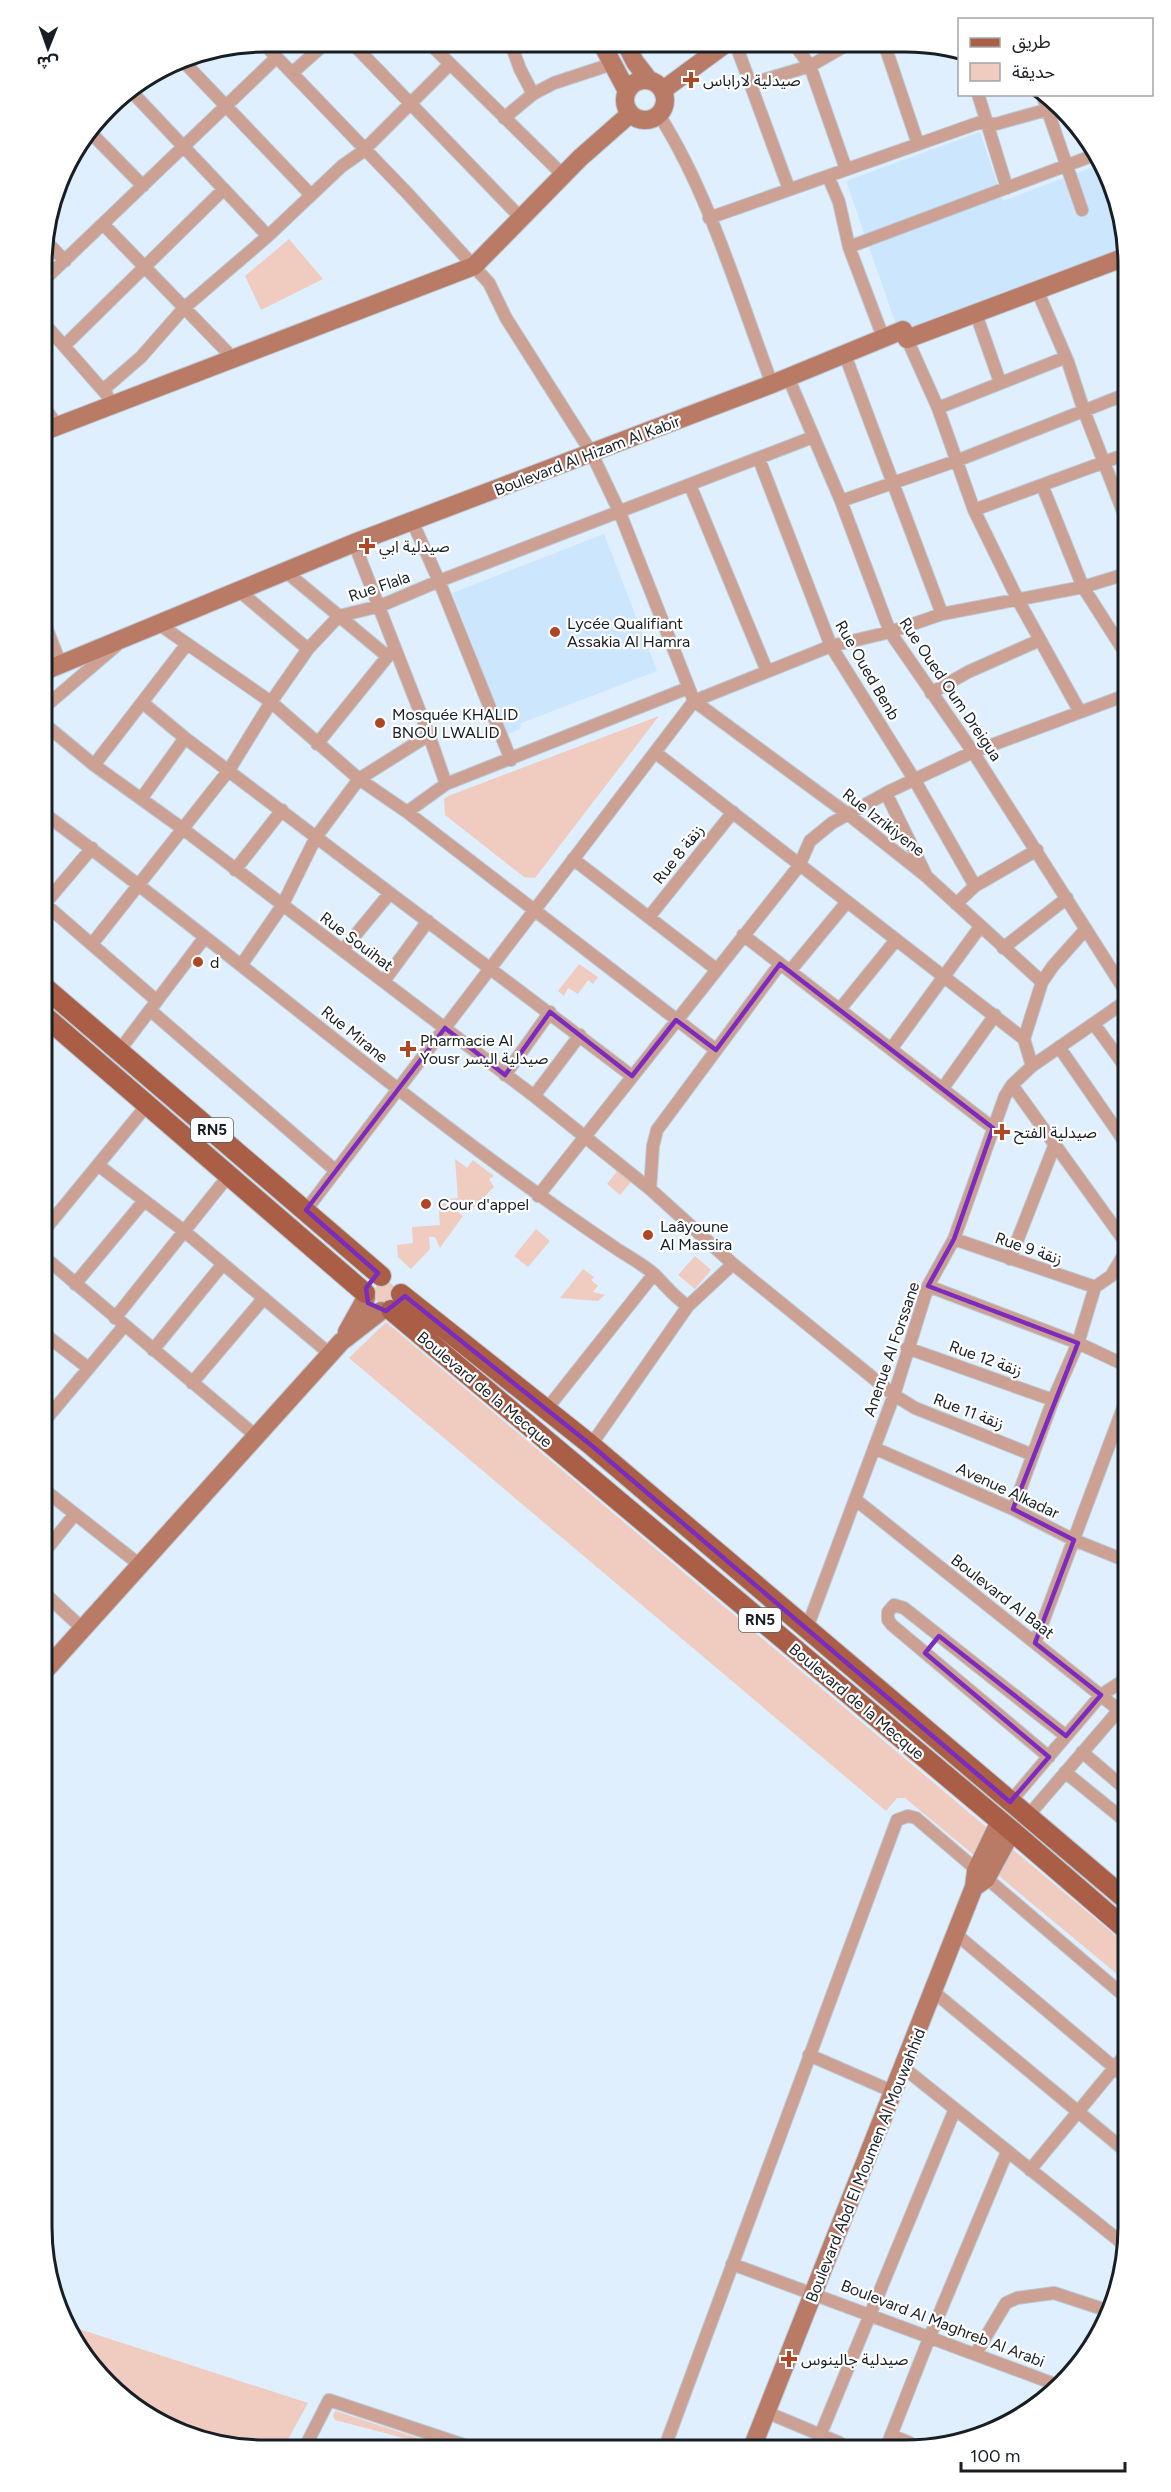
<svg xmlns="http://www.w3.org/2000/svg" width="1171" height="2492" font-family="Figtree,'Noto Sans Arabic',sans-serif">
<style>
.built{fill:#cce6fe}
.green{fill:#f0ccc0}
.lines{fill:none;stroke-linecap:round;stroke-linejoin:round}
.street-casing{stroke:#bbc9d6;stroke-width:14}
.secondary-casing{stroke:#bbc9d6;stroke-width:20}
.primary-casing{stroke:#bbc9d6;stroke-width:22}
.street{stroke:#cca092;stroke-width:12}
.secondary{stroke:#b97a66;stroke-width:18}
.primary{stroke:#aa5e46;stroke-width:20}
.marked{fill:none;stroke:#7b2cbf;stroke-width:4.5;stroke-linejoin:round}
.poi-dot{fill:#af4724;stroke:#fff;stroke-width:2}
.labels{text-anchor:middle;stroke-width:4.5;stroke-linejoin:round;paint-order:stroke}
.shield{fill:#fff;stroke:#5d6266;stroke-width:1.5}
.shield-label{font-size:15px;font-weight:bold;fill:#171e24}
.poi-label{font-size:16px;fill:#171e24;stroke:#fff;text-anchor:start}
.street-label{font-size:16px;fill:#171e24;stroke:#fff}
.rim{fill:none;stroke:#171e24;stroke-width:3}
</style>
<rect width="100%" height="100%" fill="#dfeffd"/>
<path class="built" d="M 980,132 L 1003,201 L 1101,164 L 1121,207 L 1127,253 L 900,336 L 846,181 Z
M 604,534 L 657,671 L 521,723 L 520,729 L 508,734 L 452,593 Z"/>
<path class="green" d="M 289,239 L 323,279 L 261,310 L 245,276 Z
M 659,716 L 535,878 L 524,877 L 445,815 L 444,799 L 448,796 Z
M 579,964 L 598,977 L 593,984 L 588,980 L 578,994 L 568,988 L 564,996 L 558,991 Z
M 455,1159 L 467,1168 L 473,1160 L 494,1176 L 489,1179 L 494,1187 L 474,1207 L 453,1209 L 463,1216 L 440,1248 L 435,1237 L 429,1237 L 430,1249 L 411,1269 L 398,1257 L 397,1245 L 413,1243 L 412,1227 L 440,1225 L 438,1200 L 458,1198 Z
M 617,1171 L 631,1182 L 620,1195 L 607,1184 Z
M 536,1229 L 550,1241 L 528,1267 L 514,1256 Z
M 695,1256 L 711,1270 L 695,1289 L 678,1275 Z
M 583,1269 L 594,1277 L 591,1280 L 598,1286 L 593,1292 L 605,1295 L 598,1301 L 560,1298 Z
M374 1293a11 11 0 1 1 22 0a11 11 0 1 1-22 0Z
M 386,1322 L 1129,1947 L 1129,1984 L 905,1798 L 897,1798 L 886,1811 L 349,1358 Z
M 67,2325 L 308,2403 L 285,2445 L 222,2446 L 166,2427 L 118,2394 L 72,2338 Z
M 335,2411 L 339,2412 L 439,2445 L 430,2445 L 335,2420 L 333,2416 Z"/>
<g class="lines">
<defs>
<path id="street" d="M 263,43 L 409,195 L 489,283 L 506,318 L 591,452 L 620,513 L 694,701 L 849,815 L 926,876 L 1042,982
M 352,43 L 521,218
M 429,43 L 563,175
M 511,44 L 520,69 L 533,94
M 736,45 L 789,189
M 795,45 L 810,66 L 846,169
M 885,46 L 918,144
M 181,59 L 311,195
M 292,73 L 327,42
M 750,84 L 810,66 L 845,46
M 130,90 L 268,236
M 978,94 L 1007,188
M 1042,94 L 1082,210
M 659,115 C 709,193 739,297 772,384
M 504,118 L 533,94 L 554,83 L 612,64
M 91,133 L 143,186
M 828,176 L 839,202 L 849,247
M 709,218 L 978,123 L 996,124 L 1060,106
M 103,224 L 233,358
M 45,240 L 65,261
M 42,282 L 277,57
M 1037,290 L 1068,362 L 1084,411 L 1129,527
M 976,314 L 1000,382
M 42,321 L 107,395
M 883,337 L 849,247 L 1097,154
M 907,339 L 938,408 L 974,510 L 1018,600 L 1080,712
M 65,345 L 224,189
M 845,355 L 942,614
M 788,377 L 841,501 L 890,632 L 973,752 L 1129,997
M 103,390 L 141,357 L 184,308 L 268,236 L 342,166 L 362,152 L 449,65
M 42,405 L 58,426
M 938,408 L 1064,358
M 759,459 L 831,646 L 914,779 L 975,886
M 690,485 L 767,671
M 1042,485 L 1083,587 L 1129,659
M 841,501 L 956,461 L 1129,393
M 974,510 L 1129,453
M 412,521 L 439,581 L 511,760
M 354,543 L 429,735 L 446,784
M 285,571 L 387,656
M 238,590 L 308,649
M 42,617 L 61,665
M 160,625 L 271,702 L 359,779 L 407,812 L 716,1050
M 931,693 L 968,672 L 1040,640
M 694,701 L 831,646 L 890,632 L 942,614 L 1083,587 L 1129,573
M 143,703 L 185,738 L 632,1076
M 42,714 L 47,705 L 116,646
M 42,722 L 94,765 L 183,829 L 534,1096 L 650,1189 L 733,1264 L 894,1395 L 915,1408 L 1033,1455
M 317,744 L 392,651
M 656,753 L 1024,1039
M 94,765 L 187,644
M 886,793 L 925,873
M 141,799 L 185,738
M 42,812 C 235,954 415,1113 614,1247 C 627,1256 643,1264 655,1275 C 666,1286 675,1298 688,1306 L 733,1264
M 407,812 L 446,784 L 688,688
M 573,859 L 716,969
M 235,870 L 282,810
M 45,904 L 157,1001
M 956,904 L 975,886 L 1037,850
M 42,907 L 92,848
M 649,917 L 733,812
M 743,935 L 993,1128
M 92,944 L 229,770 L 271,702 L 308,649 L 339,616 L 380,606 L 439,581 L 813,437
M 1003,948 L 1067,898
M 343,950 L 390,893
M 242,964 L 282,906 L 316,837 L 359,779 L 429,735
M 790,971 L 847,902
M 384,981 L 428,921
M 840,1009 L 896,940
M 150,1010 L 336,1171
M 1094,1024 L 1129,1072
M 1059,1047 L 1129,1148
M 891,1049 L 980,927
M 119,1051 L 205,937
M 1032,1066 L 1129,999
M 505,1075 L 550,1012
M 1012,1085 L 1128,1246
M 943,1088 L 995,1015
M 534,1096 L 580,1035
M 98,1165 L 184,1231 L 330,1354
M 650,1189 L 653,1146 L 657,1130 L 780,964
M 538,1196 L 799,866 L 810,841 L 832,823 L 890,791 L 973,752 L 1129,694
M 306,1210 L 694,701
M 42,1233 L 147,1105
M 954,1239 L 1095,1287
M 42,1255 L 256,1436
M 1010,1259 L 1055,1144
M 75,1284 L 144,1201
M 928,1286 L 1078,1343 L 1129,1367
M 115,1318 L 229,1175
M 42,1332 L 87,1367
M 907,1348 L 1053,1400
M 153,1350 L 223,1264
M 192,1383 L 264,1298
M 546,1410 L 654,1274
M 42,1424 L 124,1326
M 591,1445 L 688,1306
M 874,1448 L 1013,1509 L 1074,1540 L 1129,1562
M 42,1488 L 140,1565
M 856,1500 L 1129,1718
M 1013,1509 L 1053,1400 L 1078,1343 L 1095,1287 L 1111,1276 L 1129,1246
M 42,1555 L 74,1515
M 42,1591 L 83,1629
M 807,1628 L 894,1395 L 928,1286 L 954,1239 L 1005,1096 L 1012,1085 L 1032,1066 L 1024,1039 L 1042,982 L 1053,966 L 1086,929
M 1035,1643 L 1129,1392
M 1082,1752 L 1129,1792
M 1049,1757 L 892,1625 L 888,1620 L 888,1612 L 894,1605 L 904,1608 L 1066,1736
M 1065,1772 L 1129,1824
M 1010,1802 L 1101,1695 L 1129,1677
M 1027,1817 L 1119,1710
M 956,1934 L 1129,2080
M 934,1992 L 1129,2154
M 809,2055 L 894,2092
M 904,2068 L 1127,2247
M 1030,2170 L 1129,2050
M 732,2264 L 1060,2386
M 976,2353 L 1006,2303 L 1017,2298 L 1054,2293 L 1112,2312
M 766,2412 L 840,2443
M 891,2435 L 910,2443
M 817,2443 L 955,2109
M 888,2443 L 930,2336 L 1007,2152
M 666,2444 L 897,1820 L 908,1816 L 916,1818 L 1129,2000
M 306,2445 L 329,2400 L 464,2445"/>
<path id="secondary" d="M 602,44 L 627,91
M 626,44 L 635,62 L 649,80
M625 100a20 20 0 1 1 40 0a20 20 0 1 1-40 0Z
M 663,90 L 724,45
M 42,432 L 474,266 L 580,158 L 630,114
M 42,672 L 354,543 L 772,384 L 903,330 L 907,339 L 1128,256
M 347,1332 L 366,1298
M 42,1674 L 341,1342 L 381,1311
M 976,1886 L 986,1879 L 1012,1831
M 754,2443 L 974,1887 L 976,1871 L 1000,1821"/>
<path id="primary" d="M 42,985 L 381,1276
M 42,1014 L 365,1293
M 401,1294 L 591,1445 L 1129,1902
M 391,1310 L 1012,1831 L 1129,1932"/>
</defs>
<use href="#street" class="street-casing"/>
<use href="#secondary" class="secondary-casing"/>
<use href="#primary" class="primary-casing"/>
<use href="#street" class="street"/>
<use href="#secondary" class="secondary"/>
<use href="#primary" class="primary"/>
</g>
<path class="marked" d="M 780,964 L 993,1128 L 954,1239 L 928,1286 L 1078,1343 L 1013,1509 L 1074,1540 L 1035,1643 L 1101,1695 L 1066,1736 L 939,1636 L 925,1653 L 1049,1757 L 1010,1802 L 591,1445 L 405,1296 L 386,1311 L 368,1303 L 366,1288 L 378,1273 L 306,1210 L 445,1028 L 505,1075 L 550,1012 L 632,1076 L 676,1020 L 716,1050 Z"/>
<g class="poi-dot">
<path d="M688 71h6v6h6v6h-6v6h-6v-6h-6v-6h6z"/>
<path d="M364 537h6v6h6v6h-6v6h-6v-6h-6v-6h6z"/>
<circle cx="555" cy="632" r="6"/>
<circle cx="380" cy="723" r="6"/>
<circle cx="198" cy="962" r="6"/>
<path d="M405 1040h6v6h6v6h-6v6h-6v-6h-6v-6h6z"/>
<path d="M999 1123h6v6h6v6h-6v6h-6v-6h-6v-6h6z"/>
<circle cx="426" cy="1204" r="6"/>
<circle cx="648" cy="1235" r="6"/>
<path d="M786 2350h6v6h6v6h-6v6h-6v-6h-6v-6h6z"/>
</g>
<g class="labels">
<g class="shield">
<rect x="191" y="1118" width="42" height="24" rx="4.5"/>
<rect x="739" y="1608" width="42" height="24" rx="4.5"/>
</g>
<g class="shield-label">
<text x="212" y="1135">RN5</text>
<text x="760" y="1625">RN5</text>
</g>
<g class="poi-label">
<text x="703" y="86">صيدلية لاراباس</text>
<text x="379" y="552">صيدلية ابي</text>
<text x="567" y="629">Lycée Qualifiant<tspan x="567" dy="18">Assakia Al Hamra</tspan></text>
<text x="392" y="720">Mosquée KHALID<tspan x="392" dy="18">BNOU LWALID</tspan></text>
<text x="210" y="968">d</text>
<text x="420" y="1046">Pharmacie Al<tspan x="420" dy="18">Yousr صيدلية اليسر</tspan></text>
<text x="1014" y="1138">صيدلية الفتح</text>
<text x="438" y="1210">Cour d'appel</text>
<text x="660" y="1232">Laâyoune<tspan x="660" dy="18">Al Massira</tspan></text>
<text x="801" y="2365">صيدلية جالينوس</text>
</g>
<g class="street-label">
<text transform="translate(587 455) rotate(-21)" y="6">Boulevard Al Hizam Al Kabir</text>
<text transform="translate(379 586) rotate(-19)" y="6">Rue Flala</text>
<text transform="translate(868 670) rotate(60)" y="6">Rue Oued Benb</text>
<text transform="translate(951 689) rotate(56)" y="6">Rue Oued Oum Dreigua</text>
<text transform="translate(884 822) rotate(38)" y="6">Rue Izrikiyene</text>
<text transform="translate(678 854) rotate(-51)" y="6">Rue 8 زنقة</text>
<text transform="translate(357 941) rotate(37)" y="6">Rue Souihat</text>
<text transform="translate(355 1034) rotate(39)" y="6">Rue Mirane</text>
<text transform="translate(1029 1248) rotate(19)" y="6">Rue 9 زنقة</text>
<text transform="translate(891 1349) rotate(-71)" y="6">Anenue Al Forssane</text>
<text transform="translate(986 1358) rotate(20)" y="6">Rue 12 زنقة</text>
<text transform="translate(485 1389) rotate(40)" y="6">Boulevard de la Mecque</text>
<text transform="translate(969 1411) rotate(21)" y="6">Rue 11 زنقة</text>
<text transform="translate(1008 1490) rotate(25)" y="6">Avenue Alkadar</text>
<text transform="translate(1003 1596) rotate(38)" y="6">Boulevard Al Baat</text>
<text transform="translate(857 1701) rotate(40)" y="6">Boulevard de la Mecque</text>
<text transform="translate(865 2165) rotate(-68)" y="6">Boulevard Abd El Moumen Al Mouwahhid</text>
<text transform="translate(943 2323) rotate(21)" y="6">Boulevard Al Maghreb Al Arabi</text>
</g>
</g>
<path d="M0 0H1171V2492H0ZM265 52H905A213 213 0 0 1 1118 265V2227A213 213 0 0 1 905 2440H265A213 213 0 0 1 52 2227V265A213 213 0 0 1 265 52Z" fill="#fff" fill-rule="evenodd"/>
<path class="rim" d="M265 52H905A213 213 0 0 1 1118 265V2227A213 213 0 0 1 905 2440H265A213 213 0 0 1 52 2227V265A213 213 0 0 1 265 52Z"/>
<rect x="958" y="18" width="195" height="78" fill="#ffffff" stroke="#a2a5a7" stroke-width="1.5"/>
<rect x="970" y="38" width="30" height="9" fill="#aa5e46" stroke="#a2a5a7" stroke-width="1.5"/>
<text x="1012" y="48" font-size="18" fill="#171e24">طريق</text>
<rect x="970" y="63" width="30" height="18" fill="#f0ccc0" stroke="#a2a5a7" stroke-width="1.5"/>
<text x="1012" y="78" font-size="18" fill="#171e24">حديقة</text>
<g transform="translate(48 48) rotate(181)" stroke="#ffffff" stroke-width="4.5" paint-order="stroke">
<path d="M0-4.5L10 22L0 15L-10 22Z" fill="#171e24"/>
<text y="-9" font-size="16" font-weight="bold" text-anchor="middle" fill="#171e24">ش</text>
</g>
<path d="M961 2462v9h164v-9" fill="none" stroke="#171e24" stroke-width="3"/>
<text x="970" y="2462" font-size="18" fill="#171e24" stroke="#ffffff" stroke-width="4.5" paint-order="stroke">100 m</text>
</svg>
